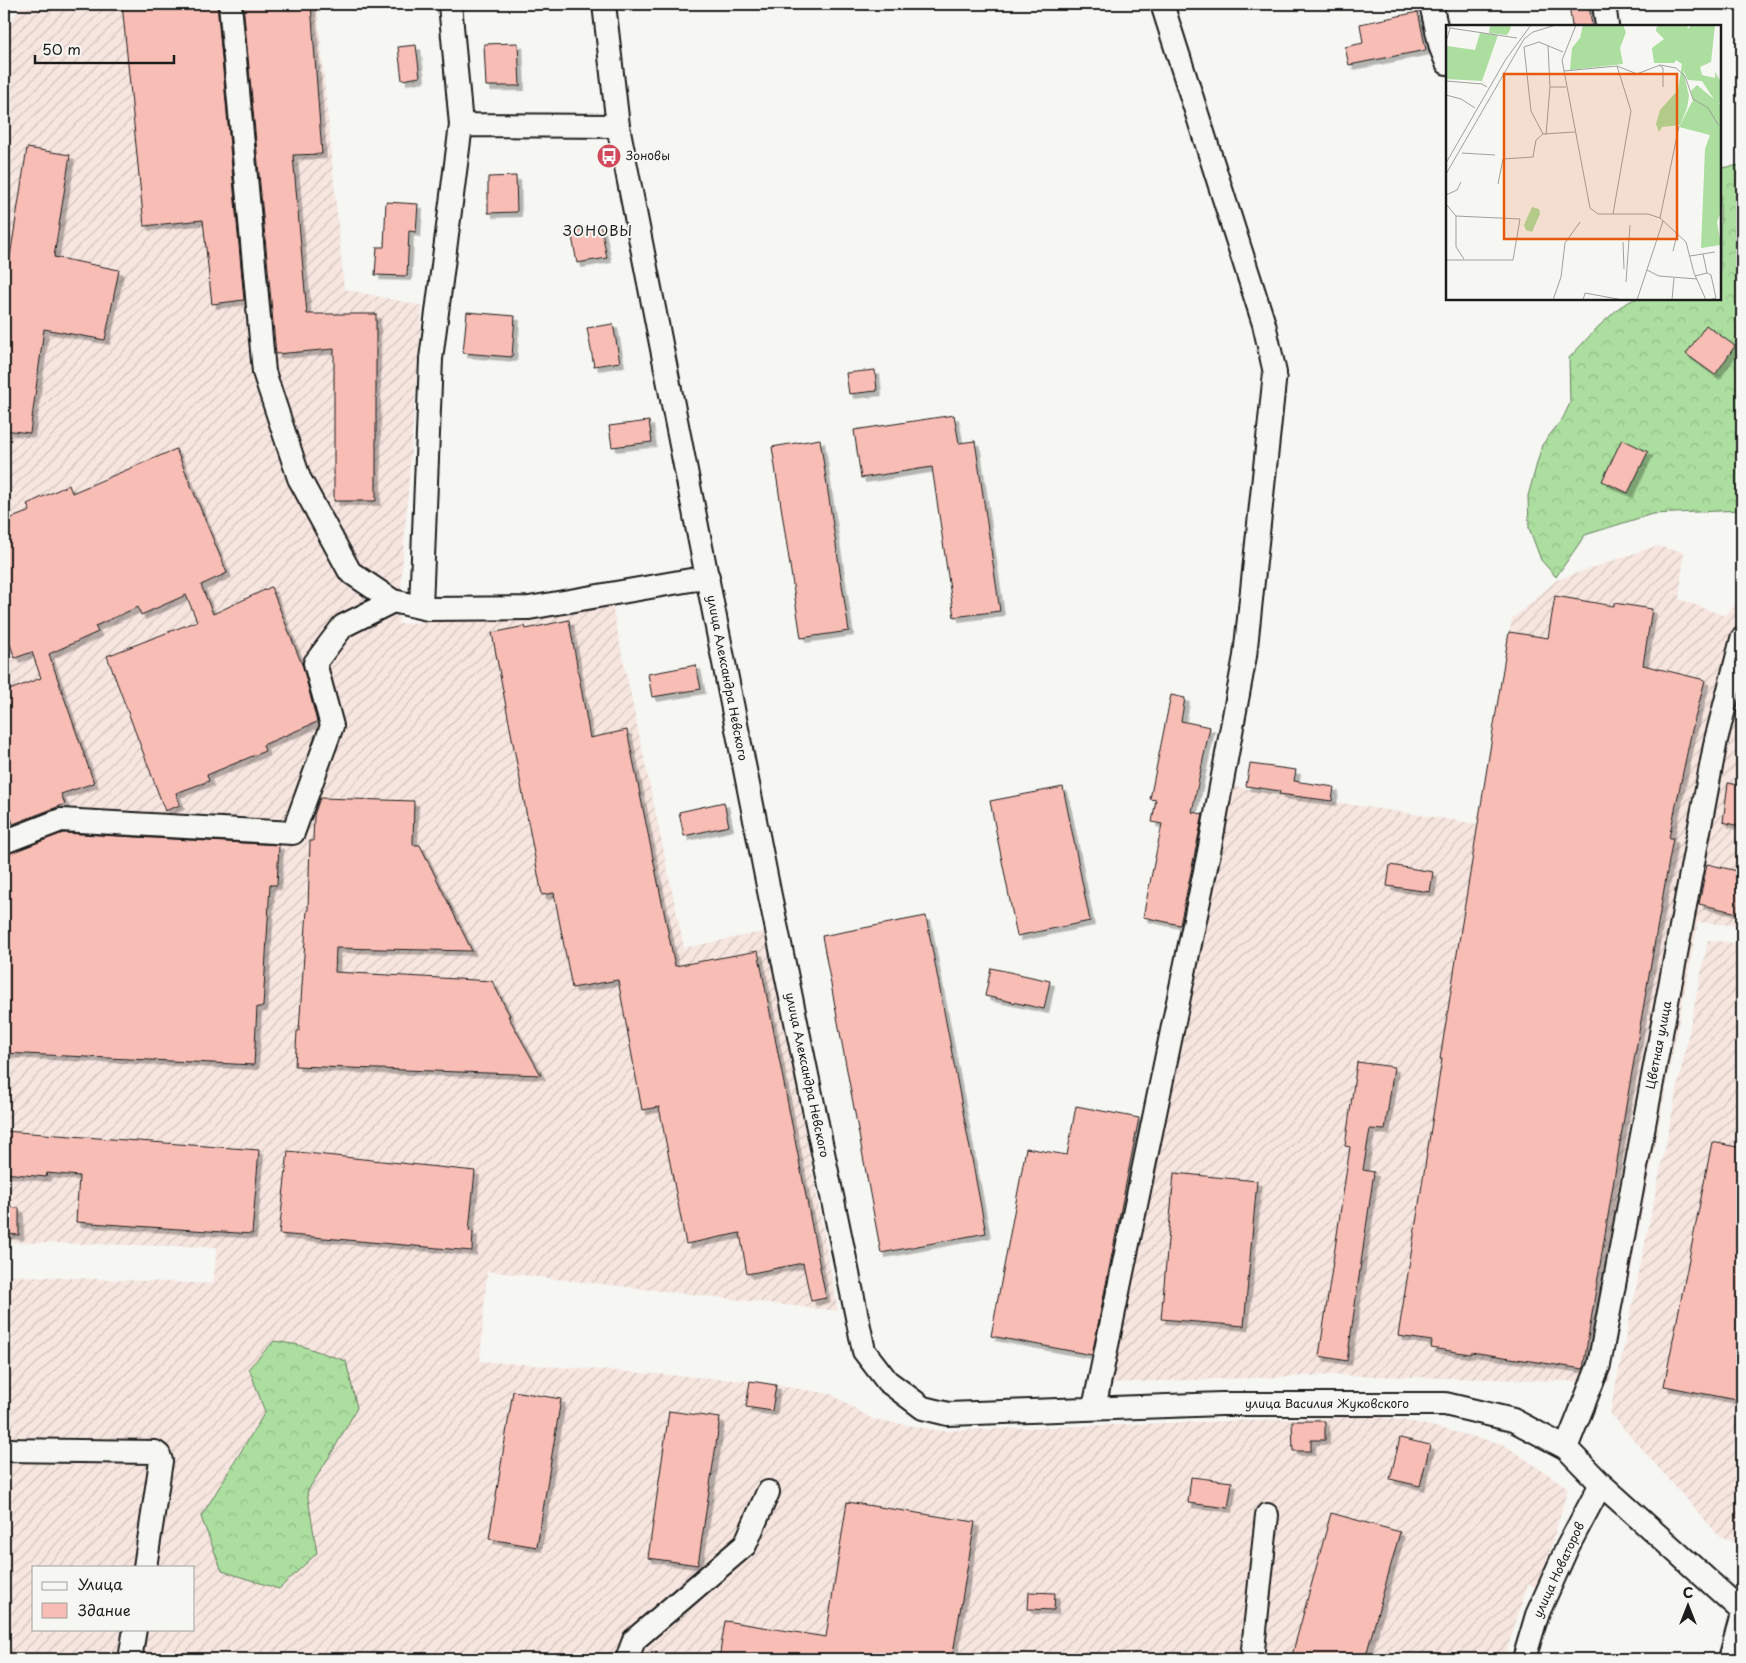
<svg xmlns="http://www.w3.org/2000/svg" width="1746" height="1663" font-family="'Playpen Sans',sans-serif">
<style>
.industrial{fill:url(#industrial-furrows);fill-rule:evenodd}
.forest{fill:url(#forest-crowns);stroke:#647d5e}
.building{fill:#f8bdb4;stroke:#1c1c1c;filter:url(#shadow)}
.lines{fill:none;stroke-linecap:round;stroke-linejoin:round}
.minor-casing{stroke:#1c1c1c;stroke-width:26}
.minor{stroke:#f6f6f2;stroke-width:22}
.labels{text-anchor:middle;stroke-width:4;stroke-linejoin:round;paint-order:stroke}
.poi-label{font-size:12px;fill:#1c1c1c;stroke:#f6f6f2;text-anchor:start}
.street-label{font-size:12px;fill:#1c1c1c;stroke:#f6f6f2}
.neighbourhood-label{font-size:14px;letter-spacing:1px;fill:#1c1c1c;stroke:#f6f6f2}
.inset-road{fill:none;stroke:#9f9f9c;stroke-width:1}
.view{fill:#e8590c;fill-opacity:0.15;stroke:#e8590c;stroke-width:2.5}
.inset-edge{fill:none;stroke:#1c1c1c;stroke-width:2.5}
</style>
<defs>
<pattern id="industrial-furrows" width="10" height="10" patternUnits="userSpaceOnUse" patternTransform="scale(1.25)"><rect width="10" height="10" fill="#f7e5df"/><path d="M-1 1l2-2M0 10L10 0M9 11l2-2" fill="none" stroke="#d3c4bf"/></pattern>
<pattern id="forest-crowns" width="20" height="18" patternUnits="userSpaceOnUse" patternTransform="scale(1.25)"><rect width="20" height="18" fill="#abde9f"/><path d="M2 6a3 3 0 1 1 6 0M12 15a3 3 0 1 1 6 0" fill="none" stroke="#93be88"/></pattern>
<filter id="shadow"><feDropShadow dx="4.5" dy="4.5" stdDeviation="0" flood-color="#0004"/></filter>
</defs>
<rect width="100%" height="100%" fill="#f6f6f2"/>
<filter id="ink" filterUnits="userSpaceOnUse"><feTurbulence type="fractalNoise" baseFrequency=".02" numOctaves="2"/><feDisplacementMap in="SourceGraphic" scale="10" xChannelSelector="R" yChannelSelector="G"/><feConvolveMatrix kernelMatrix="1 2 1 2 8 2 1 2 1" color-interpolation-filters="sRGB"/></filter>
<g filter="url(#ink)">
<path class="industrial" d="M 22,4 L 317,4 L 344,289 L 422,306 L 398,624 L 612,606 L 684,948 L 768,931 L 838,1311 L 487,1271 L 480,1361 L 750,1381 L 831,1394 L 872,1419 L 940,1431 L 1374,1416 L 1418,1423 L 1503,1444 L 1568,1488 L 1541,1581 L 1537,1587 L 1528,1584 L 1504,1659 L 4,1659 L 4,1275 L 213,1284 L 217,1247 L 4,1242 L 4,34 ZM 34,1567 L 194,1567 L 194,1629 L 34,1629 Z
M 1656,546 L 1684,552 L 1679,599 L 1725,616 L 1742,597 L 1742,926 L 1698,922 L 1609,1382 L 1333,1375 L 1107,1383 L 1230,786 L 1478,824 L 1462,931 L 1512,619 L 1557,580 Z
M 1708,940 L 1742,944 L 1742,1544 L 1719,1536 L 1610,1413 Z"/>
<path class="forest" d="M 1742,165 L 1742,510 L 1652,514 L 1585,535 L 1556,577 L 1541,560 L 1529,528 L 1528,496 L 1542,445 L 1563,418 L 1570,403 L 1569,358 L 1598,327 L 1620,307 L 1634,299 L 1720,299 L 1720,168 Z
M 274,1341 L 299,1345 L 346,1361 L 357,1408 L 334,1449 L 307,1492 L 317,1553 L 279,1589 L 222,1571 L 201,1517 L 265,1412 L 249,1368 Z"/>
<path class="building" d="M 122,4 L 217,4 L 244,300 L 212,304 L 203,220 L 144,226 Z
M 243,4 L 311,4 L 322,154 L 293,155 L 307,314 L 376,314 L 376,501 L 334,501 L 334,349 L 276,354 Z
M 1569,4 L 1589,4 L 1592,26 L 1572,26 Z
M 1418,12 L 1426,50 L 1349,65 L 1345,47 L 1363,43 L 1360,24 Z
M 518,43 L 520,86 L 486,86 L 484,44 Z
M 416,45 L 420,77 L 402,80 L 398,47 Z
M 27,148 L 70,155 L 54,257 L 119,270 L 105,340 L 44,329 L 30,433 L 4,430 L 4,295 Z
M 516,176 L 517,212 L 488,213 L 488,177 Z
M 386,202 L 418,204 L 416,232 L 409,231 L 407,276 L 375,275 L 377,247 L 384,247 Z
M 601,227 L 607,258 L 577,263 L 571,231 Z
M 467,312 L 515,316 L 512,357 L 463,353 Z
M 613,324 L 620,362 L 594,366 L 587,328 Z
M 1706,325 L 1735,346 L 1715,375 L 1686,354 Z
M 875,370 L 877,391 L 849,394 L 846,373 Z
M 954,415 L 959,443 L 975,441 L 1000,611 L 954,617 L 932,467 L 861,478 L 854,430 Z
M 649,421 L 652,442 L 612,447 L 609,426 Z
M 820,439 L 849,631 L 801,638 L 772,447 Z
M 1622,439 L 1648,452 L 1628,493 L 1602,481 Z
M 176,449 L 227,573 L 201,585 L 213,614 L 271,587 L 303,667 L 317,722 L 263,745 L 265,751 L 207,775 L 209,781 L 176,793 L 180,805 L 165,811 L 107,656 L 197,621 L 186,595 L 141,615 L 138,607 L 95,626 L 98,632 L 49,654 L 94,783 L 61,794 L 65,804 L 13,824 L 4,797 L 4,692 L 41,678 L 32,652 L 15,658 L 4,628 L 4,521 L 30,511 L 27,504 L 69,485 L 72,493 Z
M 1555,596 L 1614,606 L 1614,603 L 1652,609 L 1643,665 L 1705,680 L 1692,730 L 1669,838 L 1673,838 L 1626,1106 L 1583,1369 L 1471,1352 L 1470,1354 L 1431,1348 L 1432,1341 L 1398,1336 L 1442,1059 L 1440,1059 L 1509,632 L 1548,638 Z
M 569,620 L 590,738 L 627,730 L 675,966 L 758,951 L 826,1298 L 811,1301 L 803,1263 L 747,1274 L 740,1233 L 686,1244 L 659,1107 L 642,1110 L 618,980 L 572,988 L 554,893 L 542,895 L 492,633 L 525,626 L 526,629 Z
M 696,665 L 701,689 L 652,697 L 648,674 Z
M 1171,695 L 1185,698 L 1181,721 L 1210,727 L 1192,812 L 1203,814 L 1180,925 L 1143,917 L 1162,824 L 1152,822 L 1156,800 L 1150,799 Z
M 1250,764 L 1296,770 L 1294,781 L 1334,787 L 1332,801 L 1279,794 L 1280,791 L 1246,786 Z
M 1728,783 L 1742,786 L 1742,827 L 1723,822 Z
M 1063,787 L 1090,921 L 1017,936 L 990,801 Z
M 320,798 L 414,801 L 413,845 L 420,845 L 472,951 L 336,948 L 335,972 L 492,981 L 510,1016 L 508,1016 L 541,1075 L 295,1066 L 297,1031 L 299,1031 L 307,910 L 308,910 L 310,841 L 313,841 L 314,815 Z
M 724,802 L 729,826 L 684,836 L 679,812 Z
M 63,833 L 279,845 L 277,885 L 270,885 L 263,1007 L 257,1007 L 254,1065 L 4,1053 L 4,855 Z
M 1707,864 L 1742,872 L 1742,914 L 1699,904 Z
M 1390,865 L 1433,872 L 1430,892 L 1387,886 Z
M 926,916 L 986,1233 L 881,1253 L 822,936 Z
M 991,968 L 1050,981 L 1044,1009 L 985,996 Z
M 1357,1062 L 1394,1067 L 1385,1130 L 1370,1129 L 1363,1170 L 1374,1172 L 1347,1361 L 1319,1356 L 1350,1147 L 1345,1146 Z
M 1076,1106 L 1139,1118 L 1092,1355 L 991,1336 L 1026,1148 L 1067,1155 Z
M 4,1131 L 259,1150 L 252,1234 L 76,1222 L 79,1176 L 47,1173 L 46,1177 L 4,1173 Z
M 1712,1142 L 1742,1148 L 1742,1401 L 1664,1386 Z
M 288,1151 L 475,1171 L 469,1231 L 473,1232 L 472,1251 L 279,1234 Z
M 1174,1173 L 1257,1181 L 1244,1326 L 1161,1319 Z
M 4,1207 L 19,1208 L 19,1235 L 4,1234 Z
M 750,1381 L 776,1385 L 772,1411 L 746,1407 Z
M 513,1391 L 561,1399 L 537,1547 L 489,1539 Z
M 669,1411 L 720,1418 L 698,1565 L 648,1558 Z
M 1292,1421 L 1325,1421 L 1325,1440 L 1311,1440 L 1311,1451 L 1293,1451 Z
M 1400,1438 L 1430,1445 L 1420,1486 L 1390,1479 Z
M 1191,1477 L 1232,1482 L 1228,1508 L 1188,1503 Z
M 847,1502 L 975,1522 L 952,1659 L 719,1659 L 725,1621 L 826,1637 Z
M 1331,1513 L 1400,1532 L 1365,1659 L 1291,1659 Z
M 1029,1592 L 1055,1593 L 1054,1610 L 1028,1609 Z"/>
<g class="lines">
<defs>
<path id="minor" d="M 230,4 L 264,372 L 299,478 L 350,572 L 393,601 L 428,609 L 529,608 L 708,577
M 604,4 L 618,126 L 769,891 L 864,1351 L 887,1381 L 923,1408 L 948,1414 L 1222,1404 L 1445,1404 L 1513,1420 L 1566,1448 L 1601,1484 L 1742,1611
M 1431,4 L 1441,48 L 1447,63
M 1604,4 L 1607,26
M 461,125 L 618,126
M 421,607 L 431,359 L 461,125 L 450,4
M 4,842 L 61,820 L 293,833 L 332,726 L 315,663 L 343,626 L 393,601
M 1094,1408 L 1209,852 L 1245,656 L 1275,373 L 1264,324 L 1162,4
M 1566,1448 L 1599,1365 L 1716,740 L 1742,639
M 4,1450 L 155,1452 L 159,1455 L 161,1461 L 145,1567
M 130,1659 L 135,1629
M 627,1659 L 634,1640 L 745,1545 L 768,1492
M 1252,1659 L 1267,1515
M 1524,1659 L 1537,1615 L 1567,1548 L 1601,1484
M 1730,1659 L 1742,1614"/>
</defs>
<use href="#minor" class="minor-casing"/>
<use href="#minor" class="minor"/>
</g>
</g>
<defs>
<symbol id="bus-disc" viewBox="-11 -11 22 22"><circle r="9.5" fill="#d1495b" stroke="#f6f6f2"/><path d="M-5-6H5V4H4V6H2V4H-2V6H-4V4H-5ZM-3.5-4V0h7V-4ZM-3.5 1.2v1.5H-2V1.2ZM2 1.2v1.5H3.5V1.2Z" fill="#fff"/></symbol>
</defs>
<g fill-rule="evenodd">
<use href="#bus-disc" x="595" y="142" width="28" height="28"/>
</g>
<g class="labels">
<g class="poi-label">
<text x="626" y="160">Зоновы</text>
</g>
<g class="street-label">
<text transform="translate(727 678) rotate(79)" y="4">улица Александра Невского</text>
<text transform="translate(1659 1045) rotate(-79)" y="4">Цветная улица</text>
<text transform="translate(807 1075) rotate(78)" y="4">улица Александра Невского</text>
<text x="1327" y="1408">улица Василия Жуковского</text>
<text transform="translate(1559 1570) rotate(-65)" y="4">улица Новаторов</text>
</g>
<g class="neighbourhood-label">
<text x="598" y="236">ЗОНОВЫ</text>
</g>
</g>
<g transform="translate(1446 25)">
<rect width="275" height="275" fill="#f6f6f2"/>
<path d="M 137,0 L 177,0 L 180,7 L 174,23 L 177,39 L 124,45 L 126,23 L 134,13 Z" fill="#abde9f"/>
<path d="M 211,0 L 241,0 L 242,4 L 245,0 L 269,0 L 265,37 L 254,42 L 256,50 L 269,53 L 269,47 L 275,57 L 275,77 L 271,79 L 256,56 L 242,55 L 237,45 L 243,71 L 241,83 L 234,100 L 216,102 L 213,107 L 210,99 L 214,85 L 232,65 L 236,39 L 230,35 L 228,38 L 208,38 L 206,23 L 218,14 L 210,6 ZM 86,182 L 93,184 L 94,189 L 86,207 L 80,205 L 78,200 Z" fill="#abde9f"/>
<path d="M 44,0 L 65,0 L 64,5 L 61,10 L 43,8 ZM 34,8 L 52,10 L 36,56 L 0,54 L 1,21 L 29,25 ZM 251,60 L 275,80 L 275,187 L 271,197 L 275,220 L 255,223 L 259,124 L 264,110 L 233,102 L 247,75 L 245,66 Z" fill="#abde9f"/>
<path class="inset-road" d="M 130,0 L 116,35 L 144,183 L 152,189 L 202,189 L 214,193 L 240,217 L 248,248 L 260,275M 4,3 L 71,13M 0,17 L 4,3 L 1,0M 117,27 L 93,17 L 78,22 L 85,86 L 97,109 L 129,107M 213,40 L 217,43 L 217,62M 118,46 L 171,41 L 191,49 L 214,40 L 230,43 L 239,51 L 247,74 L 262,83 L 273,101M 0,56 L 36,59 L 41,62M 104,62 L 120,62M 0,70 L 15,74 L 29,83M 100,110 L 104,62 L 102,21M 16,128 L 49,130M 0,138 L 60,34 L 85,0M 0,149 L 78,14 L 87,7 L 110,0M 52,159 L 57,134 L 87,132 L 90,115 L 97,109M 0,170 L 11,165 L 15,157M 0,179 L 10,191M 167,189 L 185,86 L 171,41M 214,193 L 233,101M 177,217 L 178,244M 227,226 L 231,210M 244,231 L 269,227M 0,235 L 67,235 L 74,194 L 10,191 L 10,222 L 18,234M 201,245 L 213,251 L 251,254M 261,248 L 265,250 L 270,273 L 263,275M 249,251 L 261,248 L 257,229M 180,257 L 184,200M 107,275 L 115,252 L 119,218 L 134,197M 137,275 L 139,268 L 177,275M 191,275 L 217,196M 226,275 L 228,253"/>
<path class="view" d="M 58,49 L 231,49 L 231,214 L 58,214 Z"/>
<rect width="275" height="275" class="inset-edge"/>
</g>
<rect width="1746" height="1663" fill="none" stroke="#f6f6f2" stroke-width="20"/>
<rect x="10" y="10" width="1726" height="1643" fill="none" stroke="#1c1c1c" stroke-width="2" filter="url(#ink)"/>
<rect x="32" y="1566" width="162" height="65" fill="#f6f6f2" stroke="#9f9f9c"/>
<rect x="42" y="1582" width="25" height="8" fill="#f6f6f2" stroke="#9f9f9c"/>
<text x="78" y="1590" font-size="15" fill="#1c1c1c">Улица</text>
<rect x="42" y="1603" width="25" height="15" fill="#f8bdb4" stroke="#9f9f9c"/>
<text x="78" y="1616" font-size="15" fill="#1c1c1c">Здание</text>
<g transform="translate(1688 1606)" stroke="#f6f6f2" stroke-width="4" paint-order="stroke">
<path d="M0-4L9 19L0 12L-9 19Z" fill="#1c1c1c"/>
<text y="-8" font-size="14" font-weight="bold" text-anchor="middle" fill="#1c1c1c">С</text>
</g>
<path d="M35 55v8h139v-8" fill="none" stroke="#1c1c1c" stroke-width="2.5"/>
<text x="42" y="55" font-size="15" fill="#1c1c1c" stroke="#f6f6f2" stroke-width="4" paint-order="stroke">50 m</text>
</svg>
